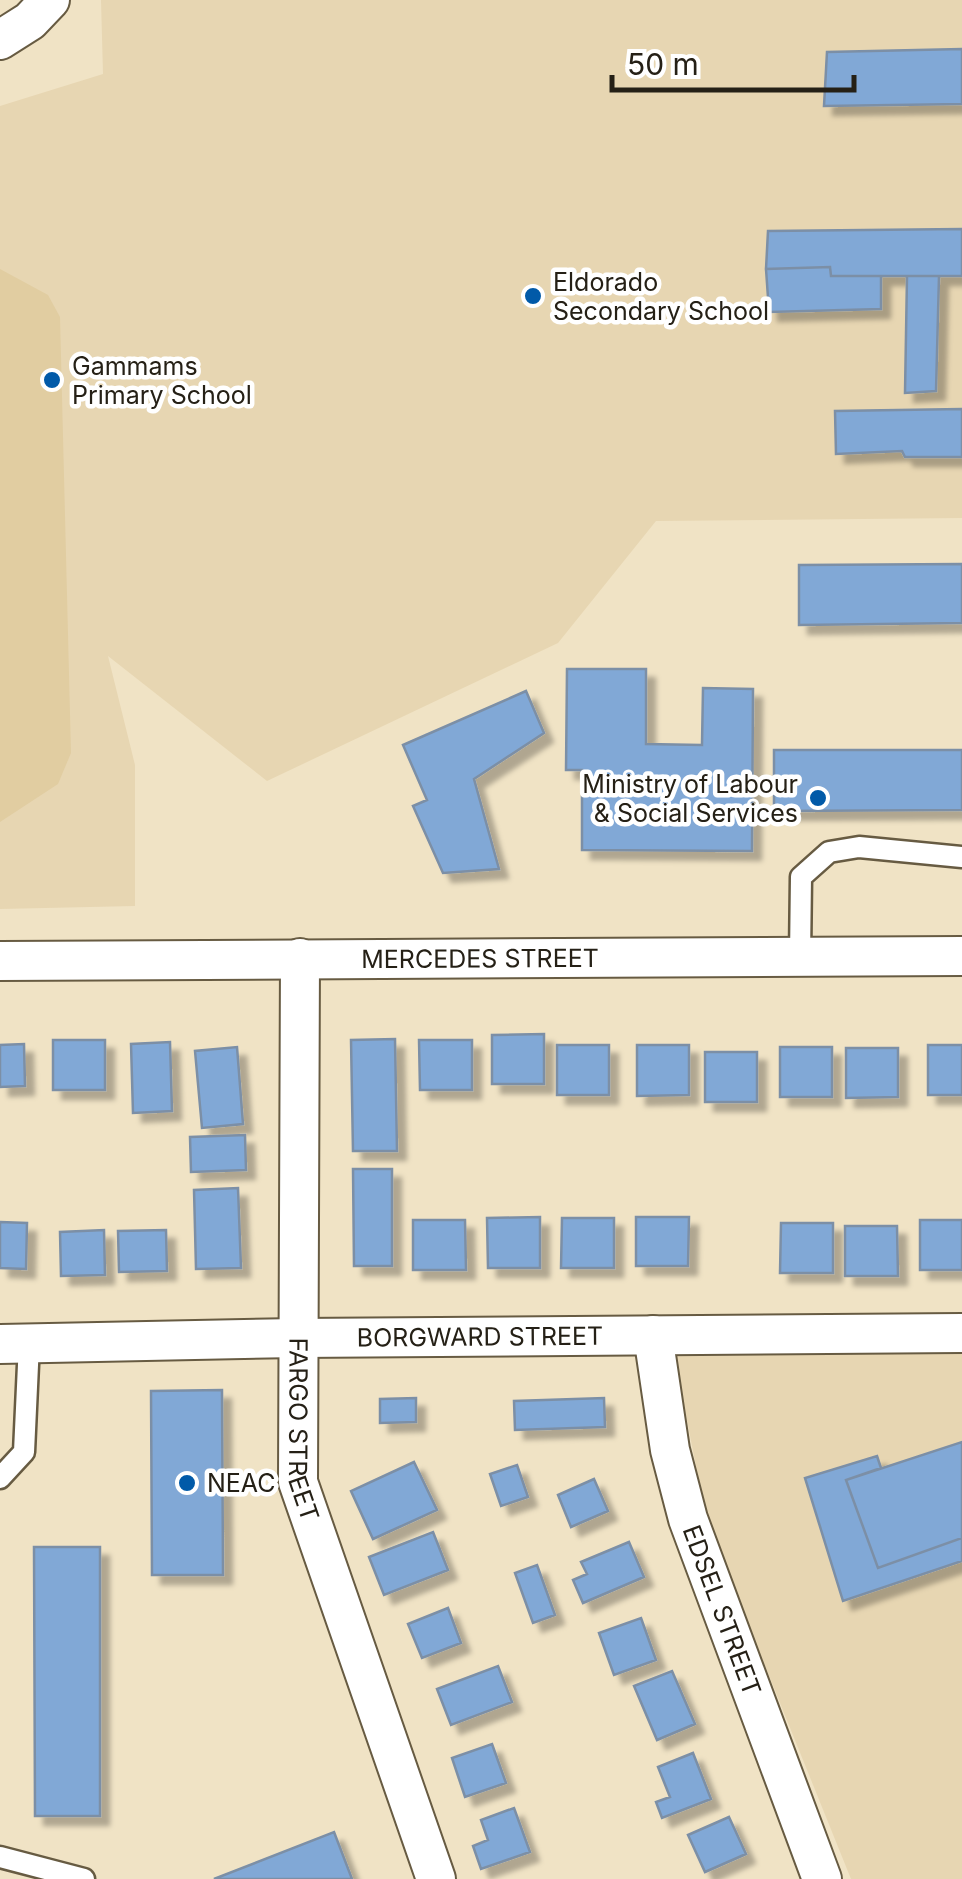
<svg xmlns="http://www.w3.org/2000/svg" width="962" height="1879" font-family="Inter,sans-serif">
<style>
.built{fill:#e7d6b2}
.green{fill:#e1cda1}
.building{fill:#81a8d6;stroke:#7c8fa6;stroke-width:2.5;filter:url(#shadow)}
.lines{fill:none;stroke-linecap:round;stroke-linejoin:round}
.service-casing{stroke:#675b42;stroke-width:25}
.minor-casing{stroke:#675b42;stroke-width:42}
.service{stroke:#fff;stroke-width:20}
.minor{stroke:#fff;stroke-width:38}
.poi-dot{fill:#015aa8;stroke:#fff;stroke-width:4}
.labels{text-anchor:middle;stroke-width:9;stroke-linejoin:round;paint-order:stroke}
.poi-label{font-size:25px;fill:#252016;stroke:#fff;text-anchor:start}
.street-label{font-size:25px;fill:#252016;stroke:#fff}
</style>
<defs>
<filter id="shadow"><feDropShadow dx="9" dy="9" stdDeviation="2.5" flood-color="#0004"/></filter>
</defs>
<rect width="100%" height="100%" fill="#f0e3c5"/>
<path class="built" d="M 101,0 L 962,0 L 962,518 L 656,521 L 558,643 L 267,781 L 108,656 L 135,765 L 135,906 L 0,909 L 0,106 L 103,74 Z
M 962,1348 L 962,1879 L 851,1879 L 707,1522 L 673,1349 Z"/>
<path class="green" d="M 0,269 L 48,295 L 60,317 L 71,753 L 58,784 L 0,822 Z"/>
<path class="building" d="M 962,49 L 962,104 L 824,106 L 827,52 Z
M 962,229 L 962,276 L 831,276 L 830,267 L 766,269 L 768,231 Z
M 830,267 L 831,276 L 881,276 L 881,309 L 769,312 L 766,269 Z
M 907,276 L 939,276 L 936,391 L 905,393 Z
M 962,409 L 962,457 L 905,457 L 902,451 L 836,454 L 835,411 Z
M 962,564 L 962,623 L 799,625 L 799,565 Z
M 567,669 L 646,669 L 646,744 L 702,745 L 703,688 L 753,689 L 752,851 L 582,850 L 582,770 L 566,770 Z
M 526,691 L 544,733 L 474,779 L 499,869 L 443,873 L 413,806 L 427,800 L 403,745 Z
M 774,750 L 962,750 L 962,810 L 774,811 Z
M 544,1034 L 544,1084 L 492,1084 L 492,1035 Z
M 395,1039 L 397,1151 L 353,1151 L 351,1040 Z
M 53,1040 L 105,1040 L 105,1090 L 53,1090 Z
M 419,1040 L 472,1040 L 472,1090 L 420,1090 Z
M 170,1042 L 172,1111 L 133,1113 L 131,1044 Z
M 24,1044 L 25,1086 L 0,1087 L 0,1045 Z
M 557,1045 L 609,1045 L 609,1095 L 557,1095 Z
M 637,1045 L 689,1045 L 689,1095 L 637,1096 Z
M 928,1045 L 962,1045 L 962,1095 L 928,1095 Z
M 237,1047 L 243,1124 L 202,1128 L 195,1051 Z
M 780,1047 L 832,1047 L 832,1097 L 780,1097 Z
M 846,1048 L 898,1048 L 898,1097 L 846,1098 Z
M 705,1052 L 757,1052 L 757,1102 L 705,1102 Z
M 245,1135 L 246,1170 L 191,1172 L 190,1137 Z
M 353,1169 L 392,1169 L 392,1266 L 354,1266 Z
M 238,1188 L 241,1268 L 196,1269 L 194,1190 Z
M 540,1217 L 540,1268 L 488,1268 L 487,1218 Z
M 636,1217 L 689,1217 L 688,1266 L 636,1266 Z
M 562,1218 L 614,1218 L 614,1268 L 561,1268 Z
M 413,1220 L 465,1220 L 466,1270 L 413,1270 Z
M 920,1220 L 962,1220 L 962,1270 L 920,1270 Z
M 0,1222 L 27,1223 L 26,1269 L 0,1268 Z
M 781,1223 L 833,1223 L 833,1273 L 780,1273 Z
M 845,1226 L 897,1226 L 898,1276 L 845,1276 Z
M 104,1230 L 105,1275 L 61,1276 L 60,1232 Z
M 166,1230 L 167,1271 L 119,1272 L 118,1231 Z
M 222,1390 L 223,1575 L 152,1575 L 151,1391 Z
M 416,1398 L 416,1422 L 380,1423 L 380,1399 Z
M 604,1398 L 605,1427 L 515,1430 L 514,1401 Z
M 962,1442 L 962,1538 L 878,1568 L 846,1480 Z
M 877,1456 L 881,1468 L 846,1480 L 878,1568 L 962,1538 L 962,1561 L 843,1601 L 805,1478 Z
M 414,1462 L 437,1510 L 373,1539 L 351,1491 Z
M 517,1465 L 528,1497 L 501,1506 L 490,1474 Z
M 594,1479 L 608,1511 L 571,1527 L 558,1495 Z
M 433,1532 L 448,1570 L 384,1595 L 369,1557 Z
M 629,1542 L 644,1577 L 583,1603 L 573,1580 L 587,1574 L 581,1562 Z
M 34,1547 L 100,1547 L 100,1816 L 35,1816 Z
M 537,1565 L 555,1615 L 533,1623 L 515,1573 Z
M 448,1608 L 461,1643 L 422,1658 L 408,1624 Z
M 641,1618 L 656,1660 L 614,1675 L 599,1633 Z
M 498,1666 L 512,1702 L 451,1725 L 437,1689 Z
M 672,1671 L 695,1724 L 657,1740 L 634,1686 Z
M 492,1744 L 506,1783 L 465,1797 L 452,1758 Z
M 693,1753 L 711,1799 L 662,1818 L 656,1802 L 670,1797 L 658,1767 Z
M 514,1808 L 530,1852 L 481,1869 L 473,1846 L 488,1840 L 481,1820 Z
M 729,1817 L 746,1854 L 705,1872 L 688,1835 Z
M 334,1832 L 352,1879 L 214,1879 Z"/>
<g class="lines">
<defs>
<path id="service" d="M 800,957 L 801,877 L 829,852 L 859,847 L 962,857
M 0,1478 L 24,1452 L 29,1343
M 0,1857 L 84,1879"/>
<g id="minor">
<path d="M 0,40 L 30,21 L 50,0"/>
<path id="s1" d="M 300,958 L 298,1482 L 436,1879"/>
<path id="s2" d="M 0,961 L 962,956"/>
<path id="s3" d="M 653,1335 L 670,1450 L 688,1519 L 822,1879"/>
<path id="s4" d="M 0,1344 L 297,1338 L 962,1333"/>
</g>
</defs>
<use href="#service" class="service-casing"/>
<use href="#minor" class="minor-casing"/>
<use href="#service" class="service"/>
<use href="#minor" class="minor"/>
</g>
<g class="poi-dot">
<circle cx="533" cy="296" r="10"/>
<circle cx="52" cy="380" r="10"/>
<circle cx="818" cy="798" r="10"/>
<circle cx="187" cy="1483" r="10"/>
</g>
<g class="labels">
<g class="poi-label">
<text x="553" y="291">Eldorado<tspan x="553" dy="29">Secondary School</tspan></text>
<text x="72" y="375">Gammams<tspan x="72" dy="29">Primary School</tspan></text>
<text x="798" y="793" text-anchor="end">Ministry of Labour<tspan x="798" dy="29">&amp; Social Services</tspan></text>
<text x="207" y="1492">NEAC</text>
</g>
<g class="street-label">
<text dy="9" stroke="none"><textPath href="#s2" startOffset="480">MERCEDES STREET</textPath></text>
<text dy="9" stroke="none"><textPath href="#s4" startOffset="480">BORGWARD STREET</textPath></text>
<text dy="9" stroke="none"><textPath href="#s1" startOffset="472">FARGO STREET</textPath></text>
<text dy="9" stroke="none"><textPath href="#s3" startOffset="285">EDSEL STREET</textPath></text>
</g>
</g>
<path d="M612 75v15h242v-15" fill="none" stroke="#252016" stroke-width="5"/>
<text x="627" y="75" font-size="30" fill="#252016" stroke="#ffffff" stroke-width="8" paint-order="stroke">50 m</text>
</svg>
